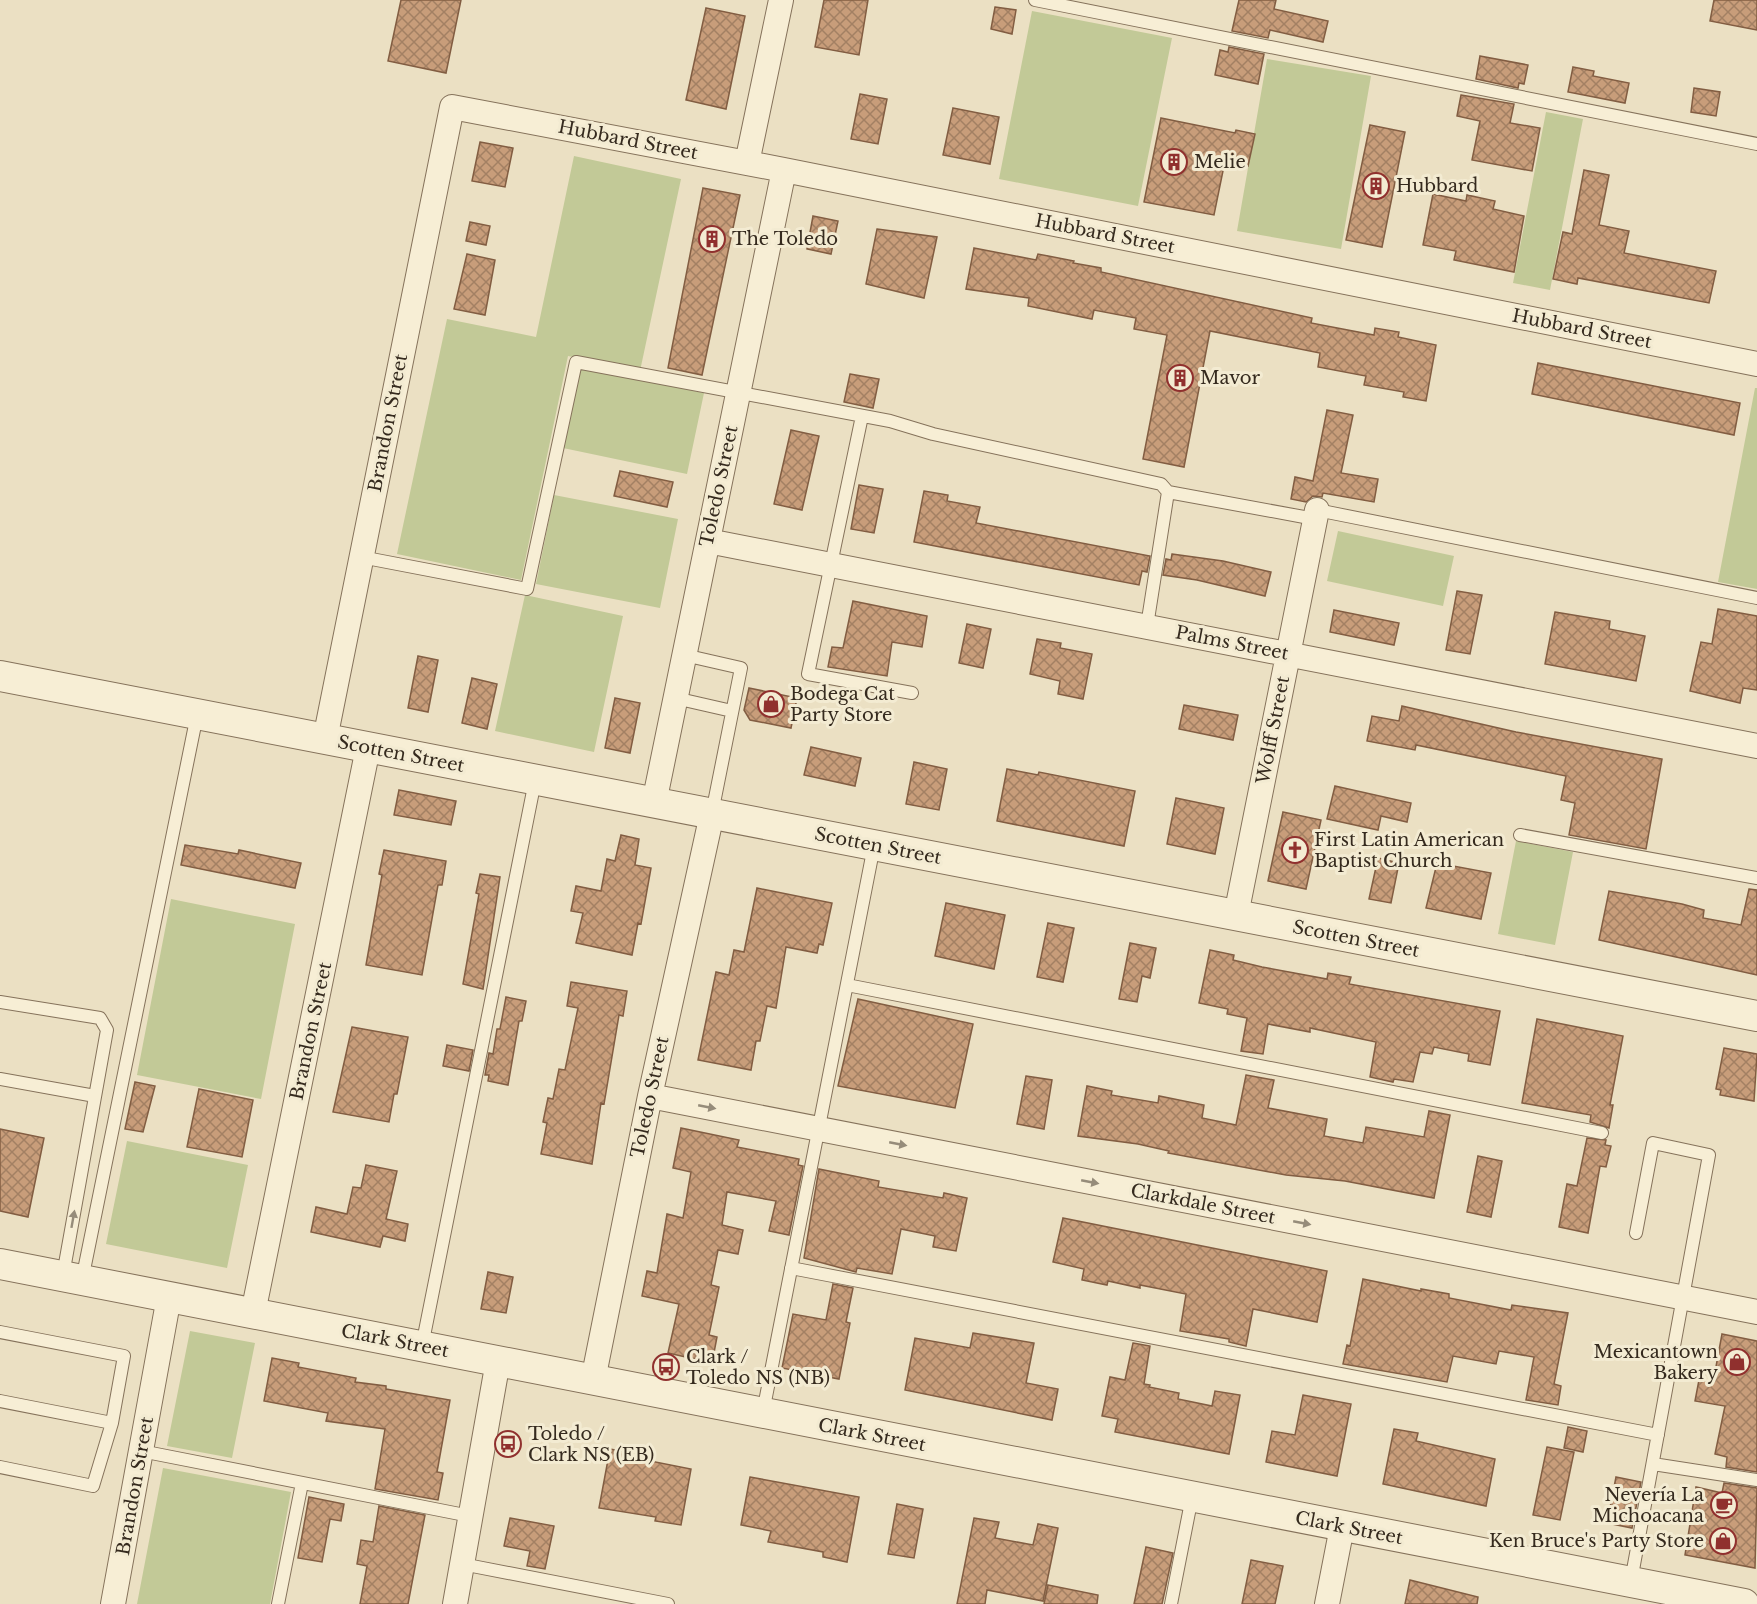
<svg xmlns="http://www.w3.org/2000/svg" width="1757" height="1604" font-family="'Libre Baskerville',serif">
<style>
.green{fill:#c2c997}
.building{fill:url(#building-cross-hatch);stroke:#825d42;stroke-width:1.5}
.lines{fill:none;stroke-linecap:round;stroke-linejoin:round}
.service-casing{stroke:#85725b;stroke-width:14}
.minor-casing{stroke:#85725b;stroke-width:26}
.tertiary-casing{stroke:#85725b;stroke-width:32}
.service{stroke:#f7eed5;stroke-width:12}
.minor{stroke:#f7eed5;stroke-width:24}
.tertiary{stroke:#f7eed5;stroke-width:30}
.oneway{fill:#968c7a}
.labels{text-anchor:middle;stroke-width:6;stroke-linejoin:round;paint-order:stroke}
.street-label{font-size:18px;fill:#352a1e;stroke:#f3ebd2}
.poi-label{font-size:18px;fill:#352a1e;stroke:#f3ebd2;text-anchor:start}
</style>
<defs>
<pattern id="building-cross-hatch" width="8" height="8" patternUnits="userSpaceOnUse" patternTransform="scale(1.5)"><rect width="8" height="8" fill="#c89d7a"/><path d="M0 0l8 8M0 8l8-8" fill="none" stroke="#a38063"/></pattern>
</defs>
<rect width="100%" height="100%" fill="#ebe0c3"/>
<path class="green" d="M 1032,11 L 1172,38 L 1138,206 L 999,179 Z
M 1267,59 L 1371,76 L 1341,249 L 1237,231 Z
M 1546,112 L 1583,119 L 1550,290 L 1513,283 Z
M 574,156 L 681,179 L 640,371 L 568,356 L 521,580 L 397,554 L 447,319 L 536,337 Z
M 580,367 L 704,393 L 687,474 L 563,448 Z
M 1755,388 L 1757,388 L 1757,589 L 1718,582 Z
M 554,495 L 678,519 L 660,608 L 536,584 Z
M 1338,531 L 1454,556 L 1443,606 L 1327,581 Z
M 525,595 L 623,616 L 594,752 L 495,731 Z
M 1516,841 L 1573,852 L 1555,945 L 1498,934 Z
M 171,899 L 295,924 L 261,1099 L 137,1075 Z
M 127,1141 L 248,1165 L 227,1268 L 106,1244 Z
M 190,1331 L 255,1343 L 232,1458 L 167,1446 Z
M 163,1468 L 291,1492 L 270,1604 L 137,1604 Z"/>
<path class="building" d="M 401,0 L 461,0 L 446,73 L 388,61 Z
M 824,0 L 868,0 L 859,55 L 815,47 Z
M 1239,0 L 1276,0 L 1274,9 L 1328,21 L 1323,42 L 1270,30 L 1268,38 L 1232,31 Z
M 1714,0 L 1757,0 L 1757,30 L 1710,21 Z
M 995,7 L 1016,10 L 1012,34 L 991,29 Z
M 706,8 L 745,16 L 726,109 L 686,100 Z
M 1229,47 L 1264,54 L 1258,84 L 1215,75 L 1220,50 L 1228,52 Z
M 1480,56 L 1528,65 L 1524,84 L 1519,83 L 1518,88 L 1476,79 Z
M 1573,67 L 1594,71 L 1593,76 L 1629,83 L 1625,103 L 1568,92 Z
M 1694,88 L 1720,92 L 1716,116 L 1691,112 Z
M 860,94 L 887,99 L 878,144 L 851,139 Z
M 1461,95 L 1514,104 L 1510,123 L 1540,128 L 1532,171 L 1472,160 L 1480,121 L 1457,116 Z
M 953,108 L 999,117 L 990,164 L 943,155 Z
M 1161,118 L 1235,133 L 1236,130 L 1255,134 L 1248,166 L 1225,161 L 1214,215 L 1144,202 Z
M 1370,125 L 1405,132 L 1382,247 L 1346,240 Z
M 480,142 L 513,148 L 505,187 L 472,181 Z
M 1584,170 L 1609,175 L 1599,225 L 1629,231 L 1624,253 L 1716,271 L 1709,303 L 1578,278 L 1577,284 L 1553,279 L 1563,232 L 1572,234 Z
M 703,188 L 740,195 L 702,375 L 668,368 Z
M 1433,194 L 1466,201 L 1467,195 L 1495,201 L 1493,209 L 1524,216 L 1514,272 L 1454,260 L 1456,251 L 1423,245 Z
M 813,216 L 838,221 L 831,254 L 807,249 Z
M 470,222 L 490,226 L 486,245 L 466,241 Z
M 877,229 L 937,237 L 924,298 L 866,284 Z
M 974,248 L 1036,260 L 1038,254 L 1074,261 L 1073,263 L 1101,268 L 1101,272 L 1312,318 L 1311,323 L 1374,335 L 1375,328 L 1399,332 L 1398,337 L 1436,345 L 1426,401 L 1403,397 L 1404,392 L 1364,385 L 1366,376 L 1318,367 L 1320,353 L 1210,331 L 1184,467 L 1143,459 L 1167,335 L 1134,329 L 1136,318 L 1094,310 L 1092,319 L 1028,306 L 1029,298 L 966,289 Z
M 467,254 L 495,260 L 485,315 L 454,309 Z
M 1538,363 L 1740,403 L 1734,435 L 1532,394 Z
M 850,374 L 879,379 L 873,408 L 844,402 Z
M 1327,410 L 1353,415 L 1341,473 L 1378,479 L 1374,502 L 1323,493 L 1322,497 L 1313,496 L 1306,502 L 1291,499 L 1295,477 L 1313,481 Z
M 791,430 L 819,436 L 802,510 L 774,504 Z
M 620,471 L 673,482 L 667,507 L 614,496 Z
M 859,485 L 883,489 L 874,533 L 851,529 Z
M 924,491 L 948,495 L 947,501 L 980,507 L 976,523 L 1150,556 L 1147,572 L 1142,571 L 1139,585 L 914,542 Z
M 1172,554 L 1223,561 L 1271,572 L 1265,596 L 1197,580 L 1163,575 L 1166,559 L 1171,560 Z
M 1457,591 L 1482,595 L 1470,654 L 1446,650 Z
M 853,601 L 927,616 L 922,647 L 892,642 L 887,676 L 828,667 L 832,647 L 843,648 Z
M 1718,609 L 1757,616 L 1757,690 L 1743,688 L 1740,703 L 1690,691 L 1701,642 L 1712,644 Z
M 1334,610 L 1399,623 L 1394,645 L 1330,632 Z
M 1555,612 L 1610,621 L 1609,629 L 1645,636 L 1636,681 L 1545,664 Z
M 967,624 L 991,629 L 983,668 L 959,663 Z
M 1037,639 L 1061,643 L 1060,648 L 1092,654 L 1083,699 L 1058,694 L 1060,681 L 1030,674 Z
M 418,656 L 438,660 L 428,712 L 408,708 Z
M 472,678 L 497,684 L 487,729 L 462,723 Z
M 749,688 L 797,698 L 791,728 L 750,720 L 744,710 Z
M 615,698 L 640,703 L 630,753 L 605,748 Z
M 1184,705 L 1238,715 L 1233,740 L 1179,729 Z
M 1402,706 L 1516,732 L 1662,759 L 1646,849 L 1569,835 L 1575,803 L 1561,800 L 1566,776 L 1416,745 L 1415,750 L 1367,741 L 1372,716 L 1399,721 Z
M 811,747 L 861,758 L 855,786 L 804,775 Z
M 914,762 L 947,769 L 939,810 L 906,804 Z
M 1007,769 L 1038,775 L 1039,772 L 1135,791 L 1124,846 L 997,821 Z
M 1335,786 L 1411,803 L 1407,822 L 1381,816 L 1378,830 L 1327,819 Z
M 399,790 L 456,801 L 451,825 L 394,815 Z
M 1176,798 L 1224,808 L 1215,854 L 1167,844 Z
M 1283,812 L 1321,820 L 1306,889 L 1268,881 Z
M 621,835 L 639,839 L 635,865 L 651,868 L 641,924 L 638,923 L 632,955 L 576,943 L 583,913 L 571,911 L 576,886 L 601,891 L 607,859 L 615,861 Z
M 185,845 L 238,854 L 239,850 L 301,863 L 295,888 L 181,865 Z
M 384,850 L 446,861 L 442,885 L 438,885 L 422,975 L 366,965 L 382,875 L 379,874 Z
M 1378,858 L 1399,863 L 1391,903 L 1369,899 Z
M 1437,863 L 1491,873 L 1481,919 L 1426,908 Z
M 480,874 L 500,877 L 483,989 L 463,984 L 479,894 L 476,893 Z
M 757,888 L 832,903 L 823,945 L 819,944 L 817,953 L 786,947 L 776,1008 L 767,1006 L 760,1041 L 756,1041 L 751,1070 L 698,1060 L 716,972 L 729,975 L 734,950 L 744,952 Z
M 1749,889 L 1757,890 L 1757,975 L 1599,940 L 1609,891 L 1682,904 L 1704,910 L 1703,918 L 1741,925 Z
M 946,903 L 1005,915 L 994,969 L 935,956 Z
M 1048,923 L 1074,928 L 1063,982 L 1037,977 Z
M 1130,943 L 1156,948 L 1150,978 L 1142,976 L 1137,1002 L 1119,999 Z
M 1210,950 L 1234,955 L 1233,960 L 1262,967 L 1327,979 L 1328,973 L 1351,977 L 1349,984 L 1500,1011 L 1490,1065 L 1468,1061 L 1469,1054 L 1434,1047 L 1432,1054 L 1420,1052 L 1413,1082 L 1394,1079 L 1393,1082 L 1370,1077 L 1376,1042 L 1310,1028 L 1310,1032 L 1268,1024 L 1263,1054 L 1241,1051 L 1247,1018 L 1227,1014 L 1228,1009 L 1199,1003 Z
M 571,982 L 627,991 L 623,1016 L 619,1015 L 604,1104 L 601,1103 L 592,1164 L 541,1154 L 547,1123 L 543,1122 L 548,1098 L 553,1099 L 559,1069 L 565,1070 L 578,1008 L 567,1006 Z
M 506,997 L 526,1001 L 522,1021 L 519,1021 L 508,1085 L 488,1081 L 489,1075 L 485,1075 L 489,1053 L 493,1054 L 497,1029 L 500,1029 Z
M 858,999 L 973,1024 L 955,1108 L 838,1086 Z
M 1537,1019 L 1623,1036 L 1610,1105 L 1613,1105 L 1609,1128 L 1590,1122 L 1591,1115 L 1522,1103 Z
M 352,1027 L 408,1037 L 397,1094 L 394,1094 L 389,1122 L 333,1112 Z
M 447,1045 L 473,1050 L 469,1071 L 443,1066 Z
M 1724,1048 L 1757,1054 L 1754,1101 L 1720,1095 L 1721,1090 L 1716,1089 Z
M 1246,1075 L 1274,1080 L 1268,1108 L 1327,1119 L 1324,1136 L 1363,1143 L 1366,1127 L 1424,1137 L 1429,1111 L 1450,1115 L 1434,1198 L 1345,1181 L 1286,1175 L 1168,1153 L 1169,1151 L 1138,1144 L 1078,1136 L 1087,1086 L 1112,1091 L 1111,1095 L 1158,1103 L 1159,1096 L 1204,1105 L 1202,1118 L 1236,1125 Z
M 1026,1076 L 1052,1080 L 1044,1129 L 1017,1124 Z
M 135,1082 L 155,1086 L 143,1132 L 125,1129 Z
M 199,1089 L 253,1100 L 242,1157 L 187,1147 Z
M 681,1128 L 739,1140 L 737,1147 L 799,1159 L 798,1165 L 803,1166 L 789,1235 L 769,1231 L 776,1201 L 727,1192 L 722,1225 L 743,1230 L 738,1254 L 718,1250 L 711,1285 L 719,1287 L 709,1335 L 717,1337 L 712,1363 L 668,1353 L 679,1304 L 642,1296 L 647,1271 L 657,1273 L 667,1214 L 683,1218 L 691,1172 L 673,1168 Z
M 0,1129 L 44,1138 L 28,1217 L 0,1211 Z
M 1587,1138 L 1606,1140 L 1605,1145 L 1611,1146 L 1606,1167 L 1600,1166 L 1588,1233 L 1559,1227 L 1567,1184 L 1577,1186 Z
M 1478,1156 L 1502,1161 L 1491,1217 L 1467,1212 Z
M 366,1165 L 397,1171 L 386,1219 L 408,1224 L 405,1241 L 383,1236 L 380,1247 L 311,1232 L 316,1207 L 347,1214 L 353,1187 L 361,1188 Z
M 819,1169 L 879,1181 L 878,1187 L 943,1198 L 944,1193 L 967,1198 L 956,1251 L 933,1247 L 935,1236 L 901,1229 L 892,1274 L 857,1268 L 856,1272 L 804,1258 Z
M 1063,1218 L 1327,1271 L 1317,1322 L 1253,1309 L 1246,1346 L 1229,1342 L 1229,1339 L 1180,1331 L 1186,1294 L 1140,1285 L 1140,1288 L 1108,1281 L 1107,1285 L 1082,1280 L 1084,1269 L 1053,1262 Z
M 488,1272 L 513,1277 L 506,1313 L 481,1309 Z
M 1363,1279 L 1421,1291 L 1421,1289 L 1449,1294 L 1449,1298 L 1511,1310 L 1512,1305 L 1568,1313 L 1554,1384 L 1561,1386 L 1558,1405 L 1526,1400 L 1534,1357 L 1499,1351 L 1496,1364 L 1453,1356 L 1447,1382 L 1343,1364 L 1347,1345 L 1350,1346 Z
M 833,1284 L 853,1288 L 846,1322 L 850,1323 L 839,1379 L 782,1368 L 793,1314 L 826,1320 Z
M 973,1333 L 1034,1343 L 1026,1383 L 1058,1389 L 1052,1420 L 905,1390 L 915,1338 L 970,1348 Z
M 1722,1334 L 1757,1341 L 1757,1472 L 1726,1467 L 1727,1457 L 1715,1454 L 1725,1406 L 1695,1401 L 1699,1380 L 1713,1383 Z
M 1133,1343 L 1150,1346 L 1144,1384 L 1150,1385 L 1149,1387 L 1179,1393 L 1178,1399 L 1212,1406 L 1215,1391 L 1240,1395 L 1229,1454 L 1115,1432 L 1118,1419 L 1102,1416 L 1110,1377 L 1125,1380 Z
M 272,1358 L 299,1363 L 298,1367 L 356,1378 L 355,1382 L 386,1386 L 386,1389 L 450,1400 L 437,1472 L 443,1473 L 438,1500 L 375,1489 L 385,1429 L 326,1421 L 328,1413 L 264,1401 Z
M 1303,1395 L 1351,1404 L 1337,1476 L 1266,1462 L 1272,1431 L 1295,1435 Z
M 1568,1427 L 1587,1431 L 1583,1452 L 1564,1448 Z
M 1394,1429 L 1418,1433 L 1416,1441 L 1495,1459 L 1486,1506 L 1383,1484 Z
M 1547,1447 L 1574,1452 L 1560,1520 L 1533,1515 Z
M 610,1449 L 631,1453 L 630,1457 L 691,1469 L 681,1525 L 655,1521 L 656,1517 L 599,1508 Z
M 750,1477 L 859,1497 L 847,1562 L 823,1557 L 823,1552 L 768,1542 L 771,1531 L 741,1525 Z
M 1616,1477 L 1641,1482 L 1632,1528 L 1607,1523 Z
M 1724,1483 L 1757,1488 L 1755,1568 L 1685,1555 L 1696,1487 L 1722,1493 Z
M 309,1497 L 344,1504 L 341,1521 L 330,1519 L 322,1562 L 298,1558 Z
M 897,1504 L 923,1509 L 914,1558 L 888,1554 Z
M 379,1506 L 425,1515 L 408,1604 L 360,1604 L 367,1566 L 357,1564 L 361,1540 L 373,1542 Z
M 510,1518 L 554,1526 L 545,1569 L 527,1566 L 530,1551 L 504,1546 Z
M 974,1518 L 999,1522 L 995,1538 L 1033,1545 L 1038,1524 L 1058,1528 L 1043,1601 L 987,1590 L 985,1604 L 957,1604 Z
M 1146,1547 L 1173,1553 L 1162,1604 L 1134,1604 Z
M 1251,1560 L 1283,1566 L 1275,1604 L 1242,1604 Z
M 1410,1580 L 1478,1597 L 1477,1604 L 1405,1604 Z
M 1048,1585 L 1098,1595 L 1097,1604 L 1044,1604 Z"/>
<g class="lines">
<defs>
<path id="service" d="M 1035,0 L 1757,144
M 862,416 L 808,674 L 912,693
M 1168,492 L 1315,519
M 1317,510 L 1757,598
M 361,557 L 527,589 L 576,362 L 890,421 L 933,434 L 1161,484 L 1168,492 L 1147,626
M 684,655 L 741,668 L 712,813
M 675,698 L 732,711
M 1520,835 L 1757,878
M 847,985 L 1602,1133
M 0,1002 L 100,1018 L 107,1030 L 63,1275
M 0,1079 L 95,1096
M 791,1268 L 1658,1435
M 82,1280 L 197,715
M 0,1332 L 124,1356 L 112,1423 L 0,1401
M 422,1346 L 535,781
M 763,1412 L 874,846
M 141,1451 L 470,1516
M 1653,1464 L 1757,1480
M 0,1467 L 93,1486 L 112,1423
M 462,1564 L 668,1604
M 1631,1581 L 1709,1155 L 1653,1143 L 1636,1233
M 278,1604 L 302,1483
M 1171,1604 L 1192,1497"/>
<path id="minor" d="M 747,163 L 781,0
M 708,541 L 1757,746
M 325,739 L 452,107 L 784,170 L 1757,364
M 654,803 L 784,170
M 1236,915 L 1317,510
M 650,1096 L 1757,1312
M 253,1313 L 368,748
M 593,1380 L 650,1096 L 712,814
M 113,1604 L 169,1297
M 455,1604 L 498,1361
M 1327,1604 L 1342,1527"/>
<path id="tertiary" d="M 0,676 L 1757,1016
M 0,1264 L 1744,1604"/>
</defs>
<use href="#service" class="service-casing"/>
<use href="#minor" class="minor-casing"/>
<use href="#tertiary" class="tertiary-casing"/>
<use href="#service" class="service"/>
<use href="#minor" class="minor"/>
<use href="#tertiary" class="tertiary"/>
</g>
<defs><path id="oneway-solid" d="M-6-.8H1V-3.2L6.5 0L1 3.2V.8H-6Z" transform="scale(1.5)"/></defs>
<g class="oneway">
<use href="#oneway-solid" transform="translate(707 1107) rotate(11)"/>
<use href="#oneway-solid" transform="translate(898 1144) rotate(11)"/>
<use href="#oneway-solid" transform="translate(1090 1182) rotate(11)"/>
<use href="#oneway-solid" transform="translate(73 1219) rotate(-80)"/>
<use href="#oneway-solid" transform="translate(1302 1223) rotate(11)"/>
</g>
<defs>
<symbol id="building-ring" viewBox="-11 -11 22 22"><circle r="9.5" fill="#f3ebd2" stroke="#90302e" stroke-width="1.5"/><path d="M-4-6H4V6H1V3H-1V6H-4ZM-2.5-4.3h1.7v1.8h-1.7ZM.8-4.3h1.7v1.8H.8ZM-2.5-1h1.7V.8h-1.7ZM.8-1h1.7V.8H.8Z" fill="#90302e"/></symbol>
<symbol id="shop-ring" viewBox="-11 -11 22 22"><circle r="9.5" fill="#f3ebd2" stroke="#90302e" stroke-width="1.5"/><path d="M-5-2.5h2.3a2.7 3.5 0 0 1 5.4 0H5L5.5 6h-11ZM-1.5-2.5h3a1.5 2.3 0 0 0-3 0Z" fill="#90302e"/></symbol>
<symbol id="church-ring" viewBox="-11 -11 22 22"><circle r="9.5" fill="#f3ebd2" stroke="#90302e" stroke-width="1.5"/><path d="M-1.2-6h2.4v3.5h3.3v2.4h-3.3V6h-2.4V-.1h-3.3v-2.4h3.3Z" fill="#90302e"/></symbol>
<symbol id="bus-ring" viewBox="-11 -11 22 22"><circle r="9.5" fill="#f3ebd2" stroke="#90302e" stroke-width="1.5"/><path d="M-5-6H5V4H4V6H2V4H-2V6H-4V4H-5ZM-3.5-4V0h7V-4ZM-3.5 1.2v1.5H-2V1.2ZM2 1.2v1.5H3.5V1.2Z" fill="#90302e"/></symbol>
<symbol id="cafe-ring" viewBox="-11 -11 22 22"><circle r="9.5" fill="#f3ebd2" stroke="#90302e" stroke-width="1.5"/><path d="M-5.5-4.5H6V0H3Q3 3.5 0 3.5H-2.5Q-5.5 3.5-5.5 0ZM3-3.2v2h1.7v-2ZM-6 4.5H4V6H-6Z" fill="#90302e"/></symbol>
</defs>
<g fill-rule="evenodd">
<use href="#building-ring" x="1159" y="147" width="30" height="30"/>
<use href="#building-ring" x="1361" y="171" width="30" height="30"/>
<use href="#building-ring" x="697" y="224" width="30" height="30"/>
<use href="#building-ring" x="1165" y="363" width="30" height="30"/>
<use href="#shop-ring" x="756" y="689" width="30" height="30"/>
<use href="#church-ring" x="1280" y="835" width="30" height="30"/>
<use href="#shop-ring" x="1722" y="1347" width="30" height="30"/>
<use href="#bus-ring" x="651" y="1352" width="30" height="30"/>
<use href="#bus-ring" x="493" y="1429" width="30" height="30"/>
<use href="#cafe-ring" x="1709" y="1490" width="30" height="30"/>
<use href="#shop-ring" x="1708" y="1526" width="30" height="30"/>
</g>
<g class="labels">
<g class="street-label">
<text transform="translate(628 140) rotate(11)" y="6">Hubbard Street</text>
<text transform="translate(1105 234) rotate(11)" y="6">Hubbard Street</text>
<text transform="translate(1582 329) rotate(11)" y="6">Hubbard Street</text>
<text transform="translate(388 423) rotate(-79)" y="6">Brandon Street</text>
<text transform="translate(719 486) rotate(-78)" y="6">Toledo Street</text>
<text transform="translate(1232 643) rotate(11)" y="6">Palms Street</text>
<text transform="translate(1273 730) rotate(-79)" y="6">Wolff Street</text>
<text transform="translate(401 754) rotate(11)" y="6">Scotten Street</text>
<text transform="translate(878 846) rotate(11)" y="6">Scotten Street</text>
<text transform="translate(1356 939) rotate(11)" y="6">Scotten Street</text>
<text transform="translate(311 1031) rotate(-78)" y="6">Brandon Street</text>
<text transform="translate(650 1097) rotate(-78)" y="6">Toledo Street</text>
<text transform="translate(1203 1204) rotate(11)" y="6">Clarkdale Street</text>
<text transform="translate(395 1341) rotate(11)" y="6">Clark Street</text>
<text transform="translate(872 1435) rotate(11)" y="6">Clark Street</text>
<text transform="translate(135 1486) rotate(-80)" y="6">Brandon Street</text>
<text transform="translate(1349 1528) rotate(11)" y="6">Clark Street</text>
</g>
<g class="poi-label">
<text x="1194" y="168">Melie</text>
<text x="1396" y="192">Hubbard</text>
<text x="732" y="245">The Toledo</text>
<text x="1200" y="384">Mavor</text>
<text x="790" y="700">Bodega Cat<tspan x="790" dy="21">Party Store</tspan></text>
<text x="1314" y="846">First Latin American<tspan x="1314" dy="21">Baptist Church</tspan></text>
<text x="1718" y="1358" text-anchor="end">Mexicantown<tspan x="1718" dy="21">Bakery</tspan></text>
<text x="686" y="1363">Clark /<tspan x="686" dy="21">Toledo NS (NB)</tspan></text>
<text x="528" y="1440">Toledo /<tspan x="528" dy="21">Clark NS (EB)</tspan></text>
<text x="1704" y="1501" text-anchor="end">Nevería La<tspan x="1704" dy="21">Michoacana</tspan></text>
<text x="1704" y="1547" text-anchor="end">Ken Bruce's Party Store</text>
</g>
</g>
</svg>
